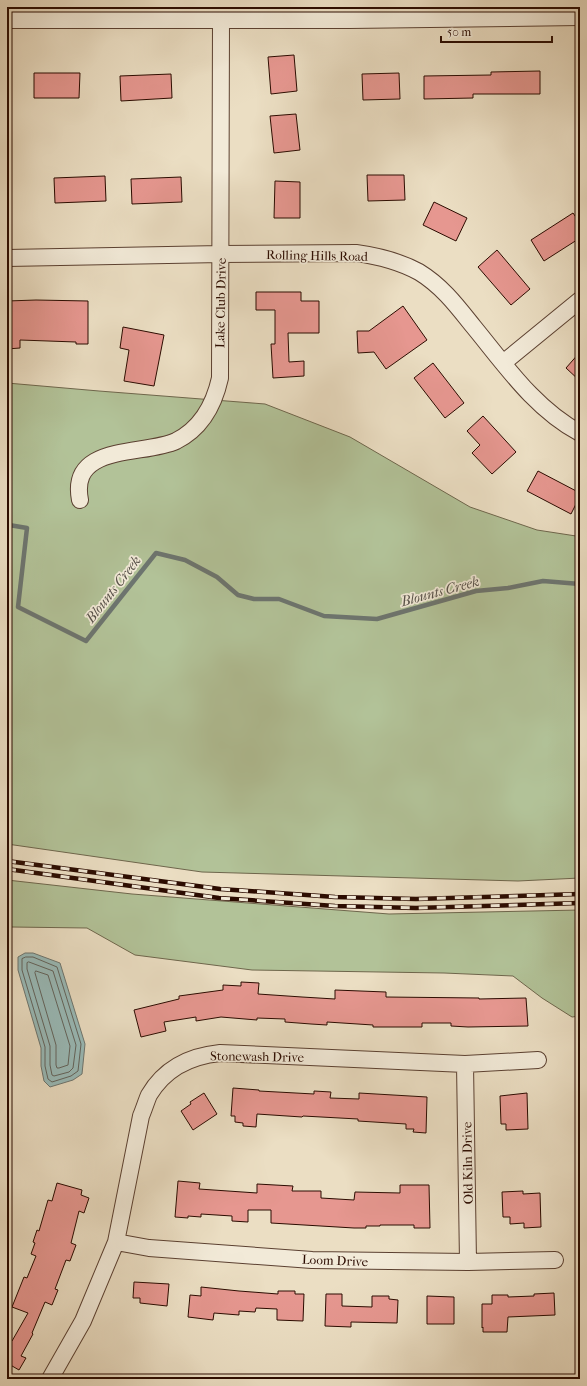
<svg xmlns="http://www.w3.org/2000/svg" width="587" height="1386" font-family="'IM FELL French Canon',serif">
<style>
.green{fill:#b2c298;stroke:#6e664c}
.water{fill:#99bbb9;stroke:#6d756f}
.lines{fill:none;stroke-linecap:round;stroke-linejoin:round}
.shore{stroke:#62635c;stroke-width:1}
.stream{stroke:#6d756f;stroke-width:4.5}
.building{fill:#e69790;stroke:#2b0b00}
.street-casing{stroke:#5b4031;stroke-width:18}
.street{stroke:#f2ead8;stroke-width:16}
.rail-casing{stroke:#2b0b00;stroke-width:4.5}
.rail{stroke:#f2ead8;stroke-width:3;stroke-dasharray:9;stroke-linecap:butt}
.labels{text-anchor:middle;stroke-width:3.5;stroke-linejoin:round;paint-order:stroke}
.street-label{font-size:13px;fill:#2b0b00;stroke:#f2ead8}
.water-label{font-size:14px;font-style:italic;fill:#57514a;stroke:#f2ead8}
</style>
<rect width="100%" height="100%" fill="#ebdec3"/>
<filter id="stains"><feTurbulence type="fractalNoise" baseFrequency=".005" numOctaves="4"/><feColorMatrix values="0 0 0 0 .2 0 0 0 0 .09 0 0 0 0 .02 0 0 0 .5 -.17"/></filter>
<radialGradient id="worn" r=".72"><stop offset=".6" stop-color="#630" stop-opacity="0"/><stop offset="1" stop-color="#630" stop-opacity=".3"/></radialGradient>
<path class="green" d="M 7,383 L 99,391 L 265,404 L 350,437 L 470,507 L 537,530 L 576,536 L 580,536 L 580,878 L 518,881 L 202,872 L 7,844 Z
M 7,880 L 132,894 L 389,914 L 580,910 L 580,1016 L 572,1017 L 542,998 L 513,976 L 444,973 L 252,970 L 135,955 L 87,928 L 12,927 L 7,931 Z"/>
<path class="water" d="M 25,953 L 33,953 L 60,963 L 85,1044 L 82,1074 L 73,1080 L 50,1087 L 44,1081 L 41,1066 L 41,1048 L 18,970 L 18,957 Z"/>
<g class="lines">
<path class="shore" d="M 26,957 L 33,957 L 57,967 L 81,1044 L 78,1071 L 71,1076 L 52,1082 L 48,1079 L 45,1066 L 45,1047 L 22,970 L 22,959 Z
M 29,962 L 53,971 L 76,1045 L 73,1068 L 69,1072 L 54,1076 L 52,1075 L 50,1065 L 50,1046 L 27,969 L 27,963 Z
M 36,971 L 48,975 L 70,1046 L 68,1065 L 59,1068 L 57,1068 L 56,1065 L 56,1045 L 35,973 Z"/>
<path class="stream" d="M 7,521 L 9,525 L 27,528 L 18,607 L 86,641 L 156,553 L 185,560 L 217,577 L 238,595 L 254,599 L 279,599 L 324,616 L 377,619 L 476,591 L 508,588 L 543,581 L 580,584"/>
</g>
<path class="building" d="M 294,55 L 297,91 L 271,94 L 268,57 Z
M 540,71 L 540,94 L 473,94 L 473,98 L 424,99 L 424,76 L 491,75 L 491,72 Z
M 34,73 L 80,73 L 79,98 L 34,98 Z
M 399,73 L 400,99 L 363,100 L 362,74 Z
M 171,74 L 172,98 L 121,101 L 120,76 Z
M 296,114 L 300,150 L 274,153 L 270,116 Z
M 367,175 L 404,175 L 405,200 L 368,201 Z
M 105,176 L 106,201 L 55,203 L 54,178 Z
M 181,177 L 182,202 L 132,204 L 131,179 Z
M 275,181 L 300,182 L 300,218 L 274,218 Z
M 434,202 L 467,218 L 456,241 L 423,225 Z
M 573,213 L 580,223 L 580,238 L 544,261 L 531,240 Z
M 497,250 L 530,289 L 511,305 L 478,267 Z
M 256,292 L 301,292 L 301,301 L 319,301 L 319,333 L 288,333 L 289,362 L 304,361 L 304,376 L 273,378 L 271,344 L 275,344 L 275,310 L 256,310 Z
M 36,300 L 88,301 L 88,344 L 76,344 L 76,342 L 20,340 L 20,348 L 7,349 L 7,301 Z
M 403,306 L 427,340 L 386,369 L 374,352 L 358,353 L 357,331 L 369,331 Z
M 123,327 L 164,335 L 154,386 L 124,381 L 129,350 L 120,348 Z
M 580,352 L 580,381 L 566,368 Z
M 433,363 L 464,403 L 445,418 L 414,378 Z
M 483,416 L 516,452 L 492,474 L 472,453 L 480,445 L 467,431 Z
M 538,471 L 580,493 L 580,496 L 571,514 L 527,491 Z
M 241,982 L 259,983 L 258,994 L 302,997 L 335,999 L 335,990 L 386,992 L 386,997 L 479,998 L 479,999 L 526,998 L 528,1026 L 468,1027 L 451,1026 L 451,1023 L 422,1023 L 422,1027 L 373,1027 L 373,1025 L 327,1022 L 327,1025 L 311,1024 L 285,1022 L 285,1019 L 257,1018 L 257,1020 L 221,1017 L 196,1021 L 196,1017 L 164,1022 L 166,1031 L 141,1037 L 134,1010 L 179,999 L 179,996 L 223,990 L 223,985 L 241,986 Z
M 233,1088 L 259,1090 L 259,1091 L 314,1094 L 314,1091 L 331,1092 L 330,1098 L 359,1099 L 359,1093 L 427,1097 L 426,1133 L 413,1132 L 414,1129 L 406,1129 L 406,1124 L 358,1121 L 358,1119 L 303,1116 L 302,1117 L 257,1114 L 256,1127 L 243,1126 L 243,1123 L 235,1122 L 235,1116 L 231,1116 Z
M 204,1093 L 217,1114 L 193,1130 L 181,1111 L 191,1104 L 190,1102 Z
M 527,1093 L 528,1129 L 506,1130 L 506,1124 L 501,1124 L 500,1096 Z
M 178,1181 L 200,1183 L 199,1189 L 257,1193 L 257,1184 L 293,1186 L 292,1191 L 321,1191 L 321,1198 L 354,1200 L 355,1192 L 400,1193 L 400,1185 L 429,1185 L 430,1228 L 414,1228 L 414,1225 L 380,1225 L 380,1226 L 366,1226 L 366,1228 L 354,1228 L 271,1223 L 271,1210 L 248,1210 L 248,1222 L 232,1221 L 232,1216 L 201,1214 L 201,1217 L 188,1216 L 188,1218 L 175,1217 Z
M 57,1183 L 82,1190 L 81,1195 L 89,1198 L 84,1213 L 79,1211 L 71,1243 L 76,1245 L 70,1261 L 66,1260 L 55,1289 L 58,1290 L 52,1305 L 45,1302 L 32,1333 L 33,1334 L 21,1356 L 26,1358 L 19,1370 L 7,1363 L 7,1338 L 12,1341 L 28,1313 L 12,1307 L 24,1277 L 27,1278 L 36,1256 L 31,1254 L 35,1243 L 33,1242 L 37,1230 L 39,1231 L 48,1200 L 52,1201 Z
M 523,1191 L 523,1194 L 540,1193 L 541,1227 L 524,1228 L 524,1223 L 510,1224 L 510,1217 L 503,1217 L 502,1192 Z
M 134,1282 L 169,1284 L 167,1306 L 140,1303 L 140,1298 L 133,1298 Z
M 201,1287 L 239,1291 L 278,1294 L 278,1291 L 295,1291 L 295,1294 L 304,1294 L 303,1321 L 277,1320 L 277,1309 L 256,1308 L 255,1312 L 239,1311 L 239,1315 L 214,1313 L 213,1320 L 188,1317 L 190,1295 L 201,1296 Z
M 554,1293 L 555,1315 L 508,1317 L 507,1332 L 483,1332 L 483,1327 L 482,1328 L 482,1304 L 492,1304 L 492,1295 L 508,1295 L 508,1297 L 534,1296 L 534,1294 Z
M 326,1294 L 342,1294 L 342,1306 L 372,1307 L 372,1296 L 389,1296 L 389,1299 L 398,1300 L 397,1323 L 351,1322 L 351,1327 L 325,1326 Z
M 427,1296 L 454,1297 L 454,1324 L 427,1324 Z"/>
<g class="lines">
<defs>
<path id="street" d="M 7,20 L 350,20 L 580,17
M 7,258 L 221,254 L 356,253 C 378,256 399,261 419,272 C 442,286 457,306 473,326 C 505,365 535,409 580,433
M 503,363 L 580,300
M 80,500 C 69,443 144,456 176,441 C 202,428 214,405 220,378 L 221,20
M 465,1064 L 468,1262
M 116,1242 L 149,1248 L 312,1260 L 468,1262 L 555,1260
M 50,1379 L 83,1321 L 116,1242 L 141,1116 C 144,1109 146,1102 149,1095 C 165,1068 190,1056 220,1053 L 465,1064 L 538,1060"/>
</defs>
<use href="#street" class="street-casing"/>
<use href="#street" class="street"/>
<defs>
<path id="rail" d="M 7,861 L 220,889 L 335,897 L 416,899 L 580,894
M 7,869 L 219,898 L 335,906 L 416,908 L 580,903"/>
</defs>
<use href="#rail" class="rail-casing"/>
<use href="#rail" class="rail"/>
</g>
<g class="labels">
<g class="street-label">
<text transform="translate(317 255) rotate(1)" y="5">Rolling Hills Road</text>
<text transform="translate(220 303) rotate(-89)" y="5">Lake Club Drive</text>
<text transform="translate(257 1056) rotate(1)" y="5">Stonewash Drive</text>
<text transform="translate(467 1163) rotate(-91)" y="5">Old Kiln Drive</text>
<text transform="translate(335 1260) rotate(2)" y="5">Loom Drive</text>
</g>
<g class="water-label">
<text transform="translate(113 589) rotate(-52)" y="5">Blounts Creek</text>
<text transform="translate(440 591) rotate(-15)" y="5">Blounts Creek</text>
</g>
</g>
<rect width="587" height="1386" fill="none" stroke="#ebdec3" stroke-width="24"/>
<rect x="8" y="8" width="571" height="1370" fill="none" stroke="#2b0b00" stroke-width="2"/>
<rect x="12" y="12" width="563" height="1362" fill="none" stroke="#2b0b00"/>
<path d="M441 36v6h111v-6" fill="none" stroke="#2b0b00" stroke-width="2"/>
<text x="447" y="36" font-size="12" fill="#2b0b00" stroke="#f2ead8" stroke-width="3" paint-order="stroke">50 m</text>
<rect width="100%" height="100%" filter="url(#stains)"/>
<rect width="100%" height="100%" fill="url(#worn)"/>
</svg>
